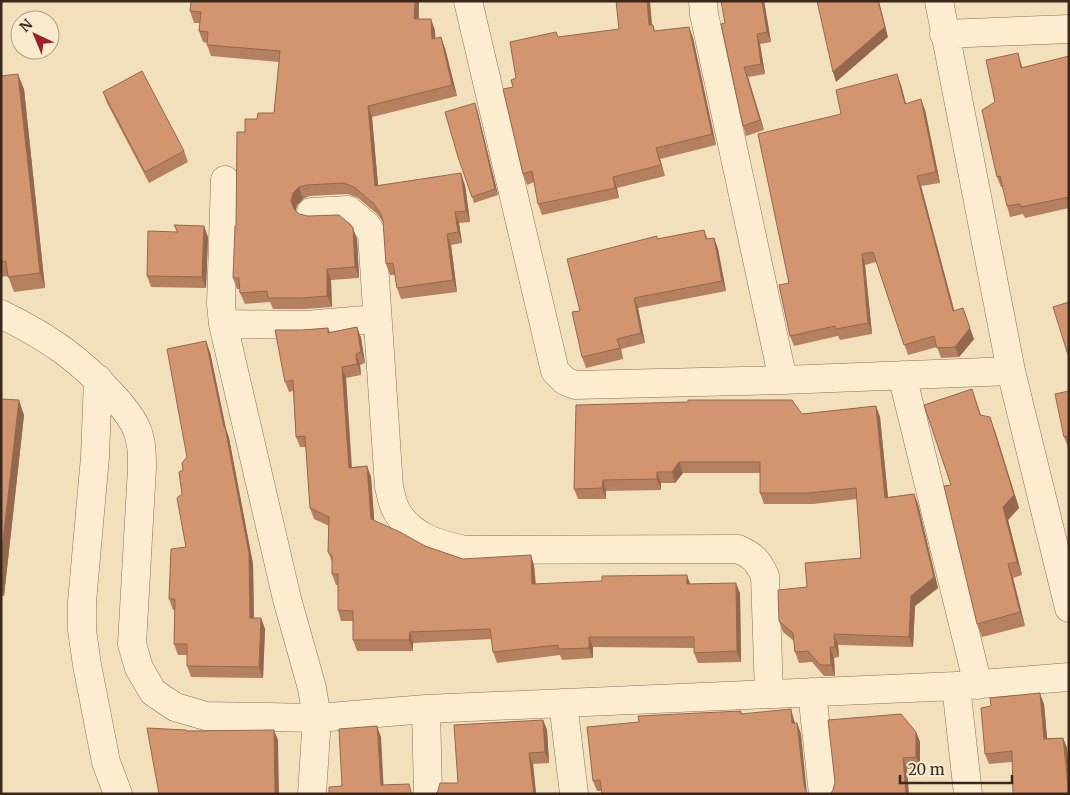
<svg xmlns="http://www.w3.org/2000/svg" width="1070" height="795" font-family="Merriweather,serif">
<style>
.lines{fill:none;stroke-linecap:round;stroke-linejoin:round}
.minor-casing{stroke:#8b6f55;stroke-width:29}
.minor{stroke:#fcedd1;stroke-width:28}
.wall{fill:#b58060}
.shaded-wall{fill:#94684e}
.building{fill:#d39570;stroke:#94684e}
</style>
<rect width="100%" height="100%" fill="#f2e0bd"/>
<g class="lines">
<defs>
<path id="minor" d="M 468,1 L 555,371 L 565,381 L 575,385 L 783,380 L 1011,371
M 703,1 L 704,14 L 783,380
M 939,1 L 1011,371 L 1069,608
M 944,34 L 1069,29
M 225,180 L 221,304 L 223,324 L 287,599 L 312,688 L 317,718 L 312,794
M 311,212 L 348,210 L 367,226 L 372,234 L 389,487 C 391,494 392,503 396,510 C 410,536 438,545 466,550 L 738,549 C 754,556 758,561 765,576 L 769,694
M 1,314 C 48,337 80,359 115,398 C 123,407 133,419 137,430 C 142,442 142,455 142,468 L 132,644 L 139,668 L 153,692 L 175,707 L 206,716 L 317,718 L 426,709 L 956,686 L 1069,677
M 223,324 L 306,325 L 376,319
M 902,375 L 978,685
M 98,379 L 95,457 L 82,602 L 82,630 L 87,665 L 106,762 L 118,794
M 956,686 L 968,794
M 812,692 L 823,794
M 563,703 L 574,794
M 426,709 L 428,794"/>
</defs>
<use href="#minor" class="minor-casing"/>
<use href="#minor" class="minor"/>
</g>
<path class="wall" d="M 764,1 L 771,42 L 760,44 L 765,74 L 748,77 L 764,130 L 746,136 L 743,126 L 725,23 Z
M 419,2 L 419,19 L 435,30 L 435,38 L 445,48 L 457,96 L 372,117 L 378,185 L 465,185 L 470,222 L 459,223 L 462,243 L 451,245 L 457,292 L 401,299 L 397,288 L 395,275 L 390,275 L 386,264 L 384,223 L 377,214 L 358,198 L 348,194 L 310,196 L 303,199 L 297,205 L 296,211 L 299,214 L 357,239 L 359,278 L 331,280 L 332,307 L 305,309 L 273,309 L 270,302 L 245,304 L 240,293 L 240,289 L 237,289 L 233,278 L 236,226 L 245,132 L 257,119 L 274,113 L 279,62 L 211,56 L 207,45 L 207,43 L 203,42 L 199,31 L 200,23 L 194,23 L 190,11 Z
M 652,25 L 653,25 L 655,31 L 689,27 L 693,38 L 716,145 L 660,159 L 665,176 L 617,188 L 619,198 L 542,215 L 538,204 L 534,182 L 527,185 L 523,174 L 513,87 L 516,78 Z
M 1069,56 L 1069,208 L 1025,218 L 1023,214 L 1010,217 L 1007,206 L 1003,187 L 1001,187 L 997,177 L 995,102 L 1021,63 L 1022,68 Z
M 1,76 L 24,89 L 45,288 L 14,292 L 8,276 L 1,277 Z
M 901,85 L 906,104 L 925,110 L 940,183 L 921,186 L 954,310 L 974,339 L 959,357 L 941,358 L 937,347 L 908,355 L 876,262 L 865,265 L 872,334 L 840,340 L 838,336 L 794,346 L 790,336 L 789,283 L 841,114 Z
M 103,92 L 184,151 L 188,162 L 149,183 L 107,103 Z
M 477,109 L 498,195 L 474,203 L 472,197 Z
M 174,225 L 208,237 L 206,288 L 151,287 L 147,276 L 177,232 Z
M 704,230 L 708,239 L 714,238 L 718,249 L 726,291 L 638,308 L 645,343 L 621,349 L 623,359 L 586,368 L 582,357 L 580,311 L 658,239 Z
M 357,327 L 361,338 L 365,363 L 360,365 L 361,375 L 346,378 L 352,467 L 367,466 L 371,477 L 374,521 L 425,546 L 463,559 L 534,565 L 536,584 L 690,584 L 740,593 L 741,662 L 698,663 L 694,653 L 694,648 L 593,647 L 593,658 L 562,660 L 560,655 L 497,663 L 493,652 L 492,639 L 413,643 L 413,651 L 357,651 L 353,640 L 353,621 L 341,621 L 338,610 L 338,585 L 336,585 L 332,574 L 332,562 L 328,552 L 329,526 L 314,519 L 310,508 L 306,447 L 300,447 L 296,437 L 293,391 L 289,392 L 285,382 L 302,330 L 328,328 L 330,332 Z
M 210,352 L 226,429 L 229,438 L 253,564 L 254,618 L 261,618 L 265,629 L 263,678 L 191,677 L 187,666 L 187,655 L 178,655 L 174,644 L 175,610 L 173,610 L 169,599 L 186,547 L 182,494 L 183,470 L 187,457 Z
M 972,389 L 981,415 L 995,430 L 1019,508 L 1008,520 L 1022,575 L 1013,578 L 1025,626 L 982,637 L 977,624 L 951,485 Z
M 1069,391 L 1069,447 L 1068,447 L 1064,437 Z
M 1,399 L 24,415 L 4,596 L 1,596 Z
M 876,406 L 880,417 L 888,497 L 914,494 L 918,504 L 938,588 L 915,606 L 913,647 L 838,645 L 839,657 L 834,658 L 835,676 L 824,676 L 812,662 L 799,663 L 795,652 L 794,641 L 783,632 L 779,621 L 807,587 L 861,558 L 857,499 L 813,504 L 764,504 L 760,493 L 760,473 L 683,473 L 675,483 L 661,483 L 661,490 L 606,491 L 606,499 L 578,499 L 574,489 L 802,414 Z
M 1044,704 L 1047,738 L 1063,738 L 1067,748 L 1012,762 L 989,764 L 985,754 Z
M 741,711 L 742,714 L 794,720 L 795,723 L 797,723 L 801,734 L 602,791 L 597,791 L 593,781 L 639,722 Z
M 543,720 L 547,730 L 549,763 L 533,764 L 536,794 L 435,794 L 458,783 Z
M 916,732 L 920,742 L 920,768 L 907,769 L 830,794 Z"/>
<path class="shaded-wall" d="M 415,1 L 419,1 L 419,2 L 418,30 L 414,19 Z
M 647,1 L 650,1 L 653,36 L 649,25 Z
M 762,1 L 764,1 L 771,42 L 767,32 Z
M 878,1 L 879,1 L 888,37 L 836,82 L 833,72 Z
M 431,19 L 435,30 L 436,50 L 432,39 Z
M 689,27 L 693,38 L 716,145 L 712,134 Z
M 757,34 L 760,44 L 765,74 L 761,64 Z
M 441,37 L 445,48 L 457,96 L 452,85 Z
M 1018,53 L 1021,63 L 1025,78 L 1021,68 Z
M 744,67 L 748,77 L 764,130 L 760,120 Z
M 18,74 L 24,89 L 45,288 L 40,273 Z
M 897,74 L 901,85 L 909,115 L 905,104 Z
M 921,99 L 925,110 L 940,183 L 936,172 Z
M 475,103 L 477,109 L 498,195 L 495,189 Z
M 368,106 L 372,117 L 379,197 L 375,186 Z
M 656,148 L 660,159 L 665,176 L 661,165 Z
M 461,173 L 465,185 L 470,222 L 466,211 Z
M 917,176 L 921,186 L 957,321 L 953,311 Z
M 613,177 L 617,188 L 619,198 L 615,188 Z
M 299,187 L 303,199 L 297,205 L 295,212 L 291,201 L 293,193 Z
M 455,212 L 459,223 L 462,243 L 458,232 Z
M 204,226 L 208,237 L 206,288 L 202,277 Z
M 353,228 L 357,239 L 359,278 L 355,267 Z
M 447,234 L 451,245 L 457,292 L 453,280 Z
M 714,238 L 718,249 L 726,291 L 722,281 Z
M 862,254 L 865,265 L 872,334 L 868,323 Z
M 327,269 L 331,280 L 332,307 L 327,296 Z
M 634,298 L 638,308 L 645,343 L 641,333 Z
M 963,308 L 974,339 L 959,357 L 955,347 Z
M 357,327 L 361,338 L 365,363 L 361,352 Z
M 617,339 L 621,349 L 623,359 L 620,348 Z
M 206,341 L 210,352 L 226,429 L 229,438 L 253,564 L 254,629 L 250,618 L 224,427 Z
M 356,354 L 360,365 L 361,375 L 357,364 Z
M 342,367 L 346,378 L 352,478 L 349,468 Z
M 19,400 L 24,415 L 4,596 L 1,589 L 1,558 Z
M 876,406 L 880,417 L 889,508 L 885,498 Z
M 990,417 L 1019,508 L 1008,520 L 1022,575 L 1017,562 L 1003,507 Z
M 679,462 L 683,473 L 675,483 L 672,472 Z
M 367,466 L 371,477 L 375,530 L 371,519 Z
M 657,472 L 661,483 L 661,490 L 657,479 Z
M 603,480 L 606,491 L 606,499 L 602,488 Z
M 914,494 L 918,504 L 938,588 L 915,606 L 913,647 L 909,637 Z
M 531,555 L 534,565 L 536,595 L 532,584 Z
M 1008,564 L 1013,578 L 1025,626 L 1020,612 Z
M 687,575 L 691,586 L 687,584 Z
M 736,583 L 740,593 L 741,662 L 737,651 Z
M 261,618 L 265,629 L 263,678 L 259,667 Z
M 410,632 L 413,643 L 413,651 L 409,640 Z
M 834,634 L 838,645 L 839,657 L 835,647 Z
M 589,637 L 593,647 L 593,658 L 589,648 Z
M 830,647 L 834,658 L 835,676 L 831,665 Z
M 1040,693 L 1044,704 L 1048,749 L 1044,739 Z
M 791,709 L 794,720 L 796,734 L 792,723 Z
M 543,720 L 547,730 L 549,763 L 545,752 Z
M 797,723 L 801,734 L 807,794 L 804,785 Z
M 377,726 L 381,737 L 384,794 L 381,785 Z
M 274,730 L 278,740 L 279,794 L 275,794 Z
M 916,732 L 920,742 L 920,768 L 916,757 Z
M 1063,738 L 1067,748 L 1069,767 L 1069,788 Z
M 529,753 L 533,764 L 536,794 L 534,794 Z
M 903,758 L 907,769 L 909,794 L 906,794 Z"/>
<path class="building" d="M 191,1 L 415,1 L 414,19 L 431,19 L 432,39 L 441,37 L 452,85 L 368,106 L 375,186 L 461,173 L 466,211 L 455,212 L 458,232 L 447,234 L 453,280 L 397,288 L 393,263 L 386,264 L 383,221 L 381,214 L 373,203 L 354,187 L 344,183 L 306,185 L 299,187 L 293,193 L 291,201 L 294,209 L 299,214 L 308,216 L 339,215 L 351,225 L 353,228 L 355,267 L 327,269 L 327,296 L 301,298 L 268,298 L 267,291 L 240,293 L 239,278 L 233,278 L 235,226 L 236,226 L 237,132 L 245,132 L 245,119 L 257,119 L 258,113 L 274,113 L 280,51 L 207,45 L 208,32 L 199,31 L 201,12 L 190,11 Z
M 616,1 L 647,1 L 649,25 L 653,25 L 654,31 L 689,27 L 712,134 L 656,148 L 661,165 L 613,177 L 615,188 L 538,204 L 532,171 L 523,174 L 503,89 L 513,87 L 511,80 L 516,78 L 510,42 L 556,32 L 558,37 L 619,29 Z
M 721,1 L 762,1 L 767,32 L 757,34 L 761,64 L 744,67 L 760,120 L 743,126 L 721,24 L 725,23 Z
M 817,1 L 878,1 L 885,27 L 833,72 Z
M 1018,53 L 1021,68 L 1069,56 L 1069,197 L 1021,207 L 1020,204 L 1007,206 L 1000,176 L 997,177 L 982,110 L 995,102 L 986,60 Z
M 142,71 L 184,151 L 145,172 L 103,92 Z
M 18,74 L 40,273 L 8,277 L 6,261 L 1,262 L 1,76 Z
M 897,74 L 905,104 L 921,99 L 936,172 L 917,176 L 953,311 L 963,308 L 970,328 L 955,347 L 937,348 L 934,336 L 904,345 L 873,252 L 862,254 L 868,323 L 836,329 L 835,326 L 790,336 L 779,285 L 789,283 L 758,134 L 841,114 L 836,90 Z
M 475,103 L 495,189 L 472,197 L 458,157 L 445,112 Z
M 174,225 L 204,226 L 202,277 L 147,276 L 148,231 L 178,232 Z
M 704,230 L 706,239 L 714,238 L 722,281 L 634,298 L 641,333 L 617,339 L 620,348 L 582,357 L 572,312 L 580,311 L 567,259 L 657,236 L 657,239 Z
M 1069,302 L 1069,358 L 1053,307 Z
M 357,327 L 361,352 L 356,354 L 357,364 L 342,367 L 349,468 L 367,466 L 371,519 L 400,532 L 425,546 L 463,559 L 531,555 L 532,584 L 602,581 L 602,576 L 687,575 L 687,584 L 736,583 L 737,651 L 694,653 L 694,637 L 589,637 L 589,648 L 558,649 L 558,645 L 493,652 L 490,629 L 410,632 L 409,640 L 353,640 L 353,611 L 338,610 L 338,574 L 332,574 L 332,556 L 328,552 L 329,517 L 310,508 L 305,436 L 296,437 L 293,380 L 285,382 L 275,330 L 302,330 L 328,328 L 328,333 Z
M 206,341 L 224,427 L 225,427 L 249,553 L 250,618 L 261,618 L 259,667 L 187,666 L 187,644 L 174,644 L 175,599 L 169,599 L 171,549 L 186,547 L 177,498 L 182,494 L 179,472 L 183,470 L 182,463 L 187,457 L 167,349 Z
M 972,389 L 980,415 L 990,417 L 1014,495 L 1003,507 L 1017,562 L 1008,564 L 1020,612 L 977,624 L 944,486 L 951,485 L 924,405 Z
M 1069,391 L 1069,436 L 1064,437 L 1055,394 Z
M 1,399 L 19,400 L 1,558 Z
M 688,400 L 792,400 L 802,414 L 876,406 L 885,498 L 914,494 L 934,577 L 911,596 L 909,637 L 834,634 L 835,647 L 830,647 L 831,665 L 820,665 L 808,651 L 795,652 L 793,633 L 779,621 L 778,590 L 807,587 L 805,563 L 861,558 L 856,488 L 809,493 L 760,493 L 760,462 L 679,462 L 672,472 L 657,472 L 657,479 L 603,480 L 602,488 L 574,489 L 576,405 L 688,402 Z
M 1040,693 L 1044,739 L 1063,738 L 1069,794 L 1013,794 L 1012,751 L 985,754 L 981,708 L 991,706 L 990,698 Z
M 791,709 L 792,723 L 797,723 L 804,785 L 807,793 L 808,794 L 602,794 L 600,780 L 593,781 L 587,727 L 639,722 L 638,716 L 741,711 L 741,714 Z
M 901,714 L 916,732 L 916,757 L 903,758 L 906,794 L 830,794 L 833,790 L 835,782 L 828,720 Z
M 543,720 L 545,752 L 529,753 L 534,794 L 435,794 L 438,791 L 440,783 L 458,783 L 454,725 Z
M 377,726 L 381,785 L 409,784 L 411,792 L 413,794 L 329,794 L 329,787 L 342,786 L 339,729 Z
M 147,728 L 186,730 L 187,731 L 274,730 L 275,794 L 159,794 Z"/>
<rect width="1070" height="795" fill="none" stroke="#39281b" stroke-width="5"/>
<g transform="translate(35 35) rotate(316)"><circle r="24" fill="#f8eacd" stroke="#ac9c86"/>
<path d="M0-4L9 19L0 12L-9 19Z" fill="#9f1f26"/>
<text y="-8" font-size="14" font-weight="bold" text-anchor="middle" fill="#39281b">N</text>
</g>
<path d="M900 775v8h112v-8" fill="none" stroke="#39281b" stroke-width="2.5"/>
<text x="908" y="775" font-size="15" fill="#39281b" stroke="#f8eacd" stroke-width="4" paint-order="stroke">20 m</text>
</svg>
